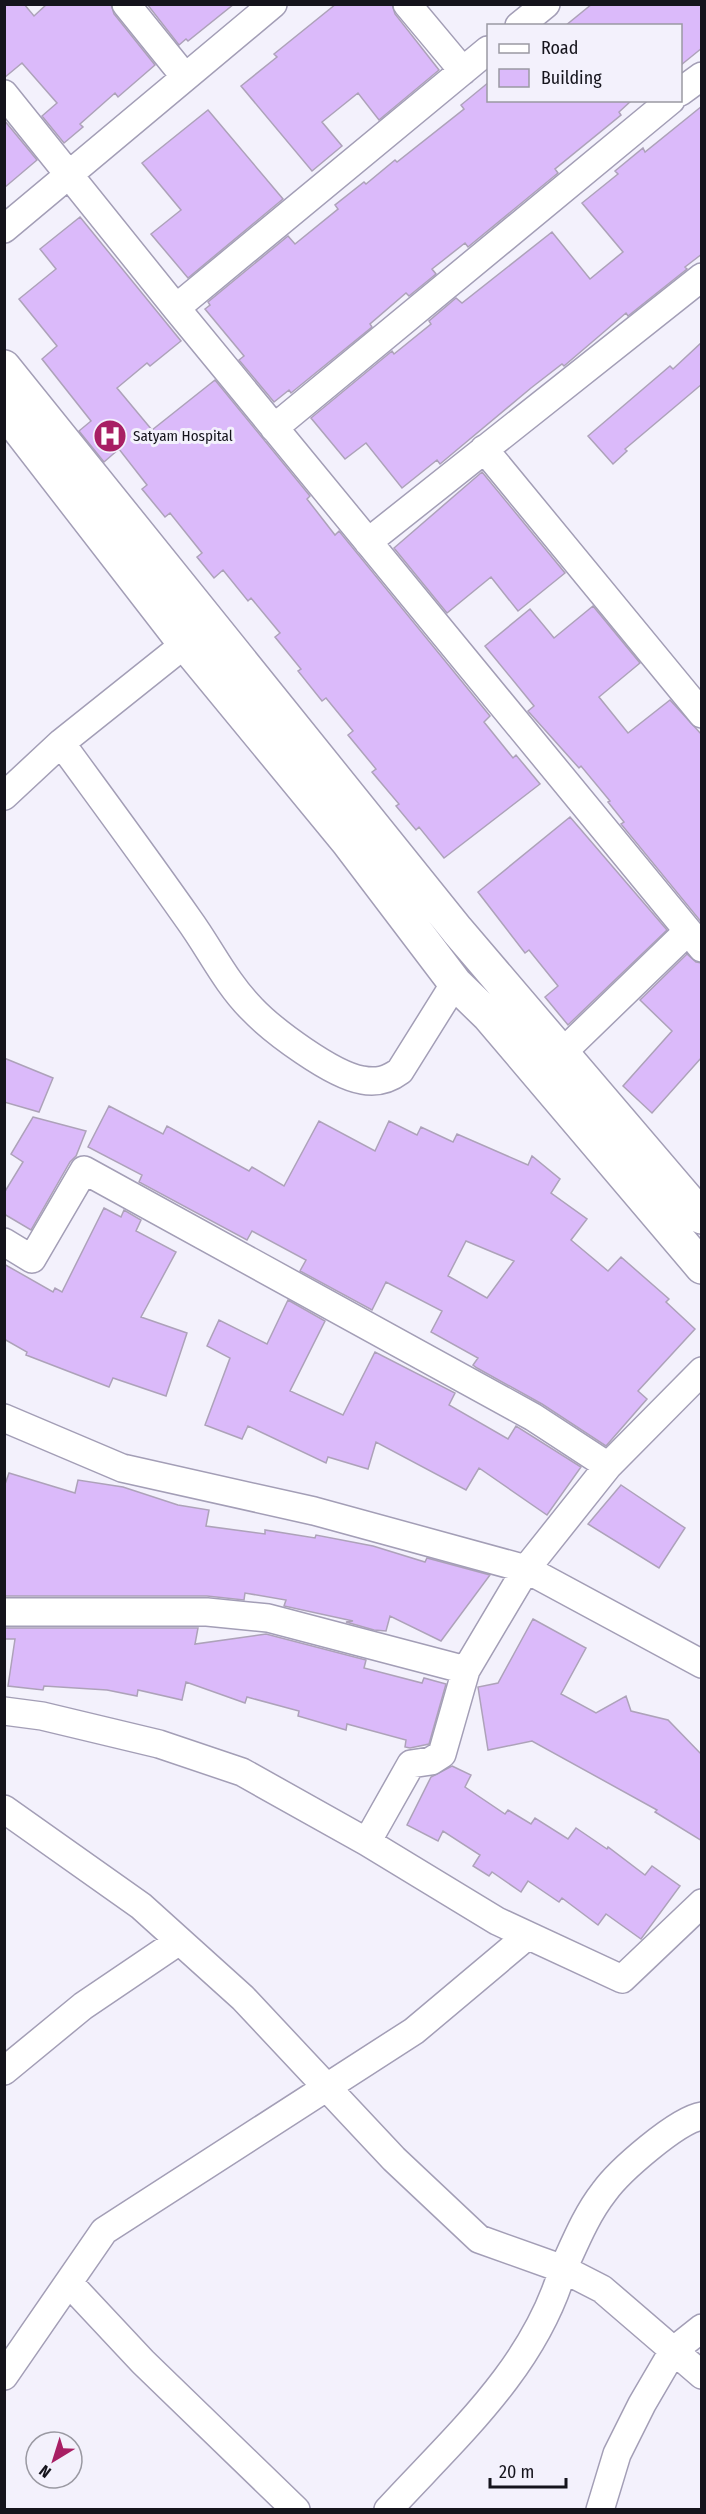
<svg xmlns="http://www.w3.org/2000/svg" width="706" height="2514" font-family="'Fira Sans Condensed',sans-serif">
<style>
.building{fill:#dbbafa;stroke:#ada2b9;stroke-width:1.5;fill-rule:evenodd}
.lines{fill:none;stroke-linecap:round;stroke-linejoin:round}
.street-casing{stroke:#a39eb6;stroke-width:30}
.secondary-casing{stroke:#a39eb6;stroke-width:36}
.street{stroke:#fff;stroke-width:27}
.secondary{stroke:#fff;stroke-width:33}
.labels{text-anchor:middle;stroke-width:6;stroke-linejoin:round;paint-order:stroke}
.poi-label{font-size:15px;fill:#15141c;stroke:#f3f1fc;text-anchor:start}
</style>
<rect width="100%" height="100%" fill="#f3f1fc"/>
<path class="building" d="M 4,4 L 24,4 L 34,16 L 47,4 L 111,4 L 114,14 L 155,65 L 118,97 L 115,93 L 80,124 L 83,127 L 64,143 L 42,116 L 57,103 L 22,63 L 4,78 Z
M 147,4 L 234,4 L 188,41 L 186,39 L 179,45 Z
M 336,4 L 392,4 L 395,14 L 439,70 L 379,120 L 358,93 L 322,122 L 342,146 L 312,171 L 241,86 L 277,57 L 274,54 Z
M 592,4 L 702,4 L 702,48 L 681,65 L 681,26 L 565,26 Z
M 489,82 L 489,100 L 632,100 L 619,112 L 621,115 L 555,169 L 558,173 L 468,247 L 465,243 L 432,269 L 436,274 L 409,296 L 406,293 L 370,324 L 372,327 L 291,393 L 289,390 L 274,402 L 239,360 L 244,356 L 205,309 L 210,305 L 208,302 L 288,236 L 295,244 L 338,209 L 335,205 L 364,182 L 366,184 L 395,160 L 397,162 L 464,109 L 461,105 Z
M 702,106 L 702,254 L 685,267 L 687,269 L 628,316 L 626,313 L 564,366 L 562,364 L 531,388 L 440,464 L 437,460 L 402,488 L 366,443 L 345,459 L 311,418 L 392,351 L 394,354 L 431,324 L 429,321 L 456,298 L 462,303 L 552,232 L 590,279 L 623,252 L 582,203 L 618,174 L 615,171 L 643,148 L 645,152 Z
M 208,110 L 283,199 L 188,278 L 151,234 L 181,210 L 142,163 Z
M 4,120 L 37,160 L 4,188 Z
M 80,217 L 181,341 L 150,366 L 147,363 L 117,388 L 152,430 L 215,380 L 310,496 L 307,499 L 335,535 L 339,531 L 490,716 L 484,722 L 513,758 L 516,755 L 540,784 L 444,858 L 419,827 L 416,830 L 396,806 L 399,804 L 372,772 L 376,769 L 348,735 L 353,731 L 326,698 L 322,701 L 298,671 L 301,669 L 275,637 L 280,633 L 251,598 L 248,601 L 223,570 L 214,578 L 197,557 L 202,553 L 170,513 L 165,517 L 142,489 L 147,485 L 119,449 L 104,462 L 79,431 L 91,421 L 42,359 L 57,346 L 19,299 L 56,269 L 40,249 Z
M 702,342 L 702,384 L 625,449 L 627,451 L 613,464 L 588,436 L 670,366 L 673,369 Z
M 482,472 L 565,573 L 518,611 L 491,577 L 447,613 L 394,548 Z
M 593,606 L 640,663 L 599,697 L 628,733 L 670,700 L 702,735 L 702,923 L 621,824 L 624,822 L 608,802 L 610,801 L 581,766 L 579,768 L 528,711 L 534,706 L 485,646 L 530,609 L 554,638 Z
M 570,817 L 667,930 L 568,1025 L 545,997 L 558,986 L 529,950 L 525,953 L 478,892 Z
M 687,954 L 696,962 L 702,963 L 702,1057 L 652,1113 L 623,1086 L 672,1031 L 640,1000 Z
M 4,1058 L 53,1078 L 39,1112 L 4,1102 Z
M 109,1106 L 163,1134 L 167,1126 L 249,1171 L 252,1167 L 284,1186 L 319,1121 L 375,1151 L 389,1121 L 417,1135 L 421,1127 L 453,1142 L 457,1134 L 528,1165 L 532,1156 L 560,1179 L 551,1193 L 587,1219 L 571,1240 L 608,1271 L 621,1257 L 669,1299 L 666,1302 L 695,1329 L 638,1391 L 647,1399 L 606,1446 L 542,1404 L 477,1368 L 473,1365 L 478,1358 L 431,1332 L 442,1311 L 386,1282 L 372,1310 L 300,1271 L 306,1260 L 252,1231 L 247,1240 L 139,1182 L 142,1175 L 88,1147 ZM 466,1241 L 514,1261 L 487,1298 L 448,1276 Z
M 33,1117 L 86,1131 L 76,1156 L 70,1162 L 31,1230 L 4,1214 L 4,1193 L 23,1162 L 11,1154 Z
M 104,1208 L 121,1217 L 124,1210 L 141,1220 L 136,1231 L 176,1252 L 141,1317 L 187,1333 L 166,1396 L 113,1378 L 109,1387 L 26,1355 L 27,1352 L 4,1339 L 4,1264 L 53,1292 L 55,1288 L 62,1292 Z
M 288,1300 L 325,1321 L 290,1391 L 343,1415 L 375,1352 L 455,1393 L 449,1405 L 508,1439 L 516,1426 L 581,1467 L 547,1515 L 479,1468 L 466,1490 L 376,1442 L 368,1469 L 328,1457 L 326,1463 L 248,1426 L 242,1439 L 205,1425 L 230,1358 L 207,1346 L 219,1320 L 267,1344 Z
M 9,1473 L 75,1493 L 78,1480 L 123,1487 L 178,1505 L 209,1510 L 206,1526 L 265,1534 L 265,1530 L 315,1538 L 316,1535 L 373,1546 L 425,1562 L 427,1558 L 490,1575 L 441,1641 L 390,1616 L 386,1631 L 374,1630 L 346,1622 L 353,1621 L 284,1606 L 286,1600 L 245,1593 L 244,1600 L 207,1596 L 4,1596 L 4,1487 Z
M 621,1485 L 685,1528 L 659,1568 L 588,1524 Z
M 533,1619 L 586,1648 L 561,1694 L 596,1713 L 626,1696 L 631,1711 L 668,1720 L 702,1755 L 702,1841 L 655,1812 L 657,1810 L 532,1741 L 488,1750 L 478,1687 L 498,1683 Z
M 4,1628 L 198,1628 L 195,1644 L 266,1634 L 366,1660 L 364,1668 L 422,1683 L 424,1678 L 446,1684 L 429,1744 L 410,1748 L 405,1747 L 406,1740 L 347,1724 L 346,1730 L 298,1716 L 299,1711 L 247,1697 L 245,1703 L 186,1682 L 182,1700 L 138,1690 L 137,1696 L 107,1690 L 44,1686 L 43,1690 L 8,1686 L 15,1639 L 4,1639 Z
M 452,1766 L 471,1775 L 465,1787 L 505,1814 L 508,1810 L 531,1824 L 535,1818 L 568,1839 L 576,1828 L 607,1849 L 608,1847 L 645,1875 L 652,1866 L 680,1886 L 641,1939 L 606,1914 L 598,1925 L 562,1898 L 559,1902 L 528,1881 L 521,1892 L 492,1872 L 489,1876 L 473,1866 L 480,1855 L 443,1831 L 438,1841 L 407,1825 L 431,1777 Z"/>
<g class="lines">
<defs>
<path id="street" d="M 126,4 L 185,77
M 407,4 L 463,71
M 519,26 L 546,4
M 680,92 L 702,76
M 4,94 L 176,308 L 702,948
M 4,229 L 273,4
M 176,308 L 488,50
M 274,428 L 671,100
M 484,449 L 702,714
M 368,542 L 702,277
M 61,743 C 104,802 147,860 189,920 C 210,949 226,983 252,1009 C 273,1031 332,1075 362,1080 C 377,1083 388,1080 400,1071 L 455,983
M 4,796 L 61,743 L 185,644
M 563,1052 L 688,931
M 4,1242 L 32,1259 L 84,1170 L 533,1417 L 608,1466 L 702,1371
M 4,1418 L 122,1468 L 314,1511 L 526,1569 L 608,1466
M 4,1612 L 207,1612 L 268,1618 L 466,1670
M 702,1664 L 526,1569 L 466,1670 L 442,1754 L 431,1761 L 411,1764 L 367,1842 L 497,1921 L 622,1979 L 702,1903
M 4,1711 L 42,1716 L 159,1744 L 242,1772 L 367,1842
M 4,1809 L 141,1906 L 243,1998 L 394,2159 L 479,2239 L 563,2269 C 575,2243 586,2215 604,2192 C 619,2171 677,2120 702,2116
M 4,2071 L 83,2006 L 179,1941
M 69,2283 L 143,2362 L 296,2510
M 4,2376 L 104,2231 L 414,2031 L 527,1936
M 388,2510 C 456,2436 534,2368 563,2269 L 602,2289 L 702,2375
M 600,2510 L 617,2454 L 642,2404 L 673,2351 L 702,2328"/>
<path id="secondary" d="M 4,367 L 457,930 L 702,1217
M 4,410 L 185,644 L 348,842 L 455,983 L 489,1016 L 702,1267"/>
</defs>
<use href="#street" class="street-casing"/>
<use href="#secondary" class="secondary-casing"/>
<use href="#street" class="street"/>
<use href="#secondary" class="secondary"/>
</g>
<defs>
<symbol id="hospital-disc" viewBox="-11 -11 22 22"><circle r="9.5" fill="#a81f64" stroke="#f3f1fc"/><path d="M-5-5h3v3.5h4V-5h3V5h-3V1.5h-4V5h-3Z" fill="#fff"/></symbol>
</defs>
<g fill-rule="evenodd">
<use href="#hospital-disc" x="91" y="417" width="38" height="38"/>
</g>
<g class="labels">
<g class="poi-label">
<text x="133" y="441">Satyam Hospital</text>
</g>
</g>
<rect width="706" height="2514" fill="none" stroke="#15141c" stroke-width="12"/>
<rect x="487" y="24" width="195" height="78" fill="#f3f1fc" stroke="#9a99a2" stroke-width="1.5"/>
<rect x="499" y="44" width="30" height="9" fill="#ffffff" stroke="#9a99a2" stroke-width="1.5"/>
<text x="541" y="54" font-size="18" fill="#15141c">Road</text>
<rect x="499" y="69" width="30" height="18" fill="#dbbafa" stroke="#9a99a2" stroke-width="1.5"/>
<text x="541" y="84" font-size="18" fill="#15141c">Building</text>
<g transform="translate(54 2460) rotate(218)"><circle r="28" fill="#f3f1fc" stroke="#9a99a2" stroke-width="1.5"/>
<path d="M0-4.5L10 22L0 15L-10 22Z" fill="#a81f64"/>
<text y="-9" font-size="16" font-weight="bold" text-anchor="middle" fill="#15141c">N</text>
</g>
<path d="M490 2478v9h76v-9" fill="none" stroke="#15141c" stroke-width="3"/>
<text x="499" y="2478" font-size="18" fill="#15141c" stroke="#f3f1fc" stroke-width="4.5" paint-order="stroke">20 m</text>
</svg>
